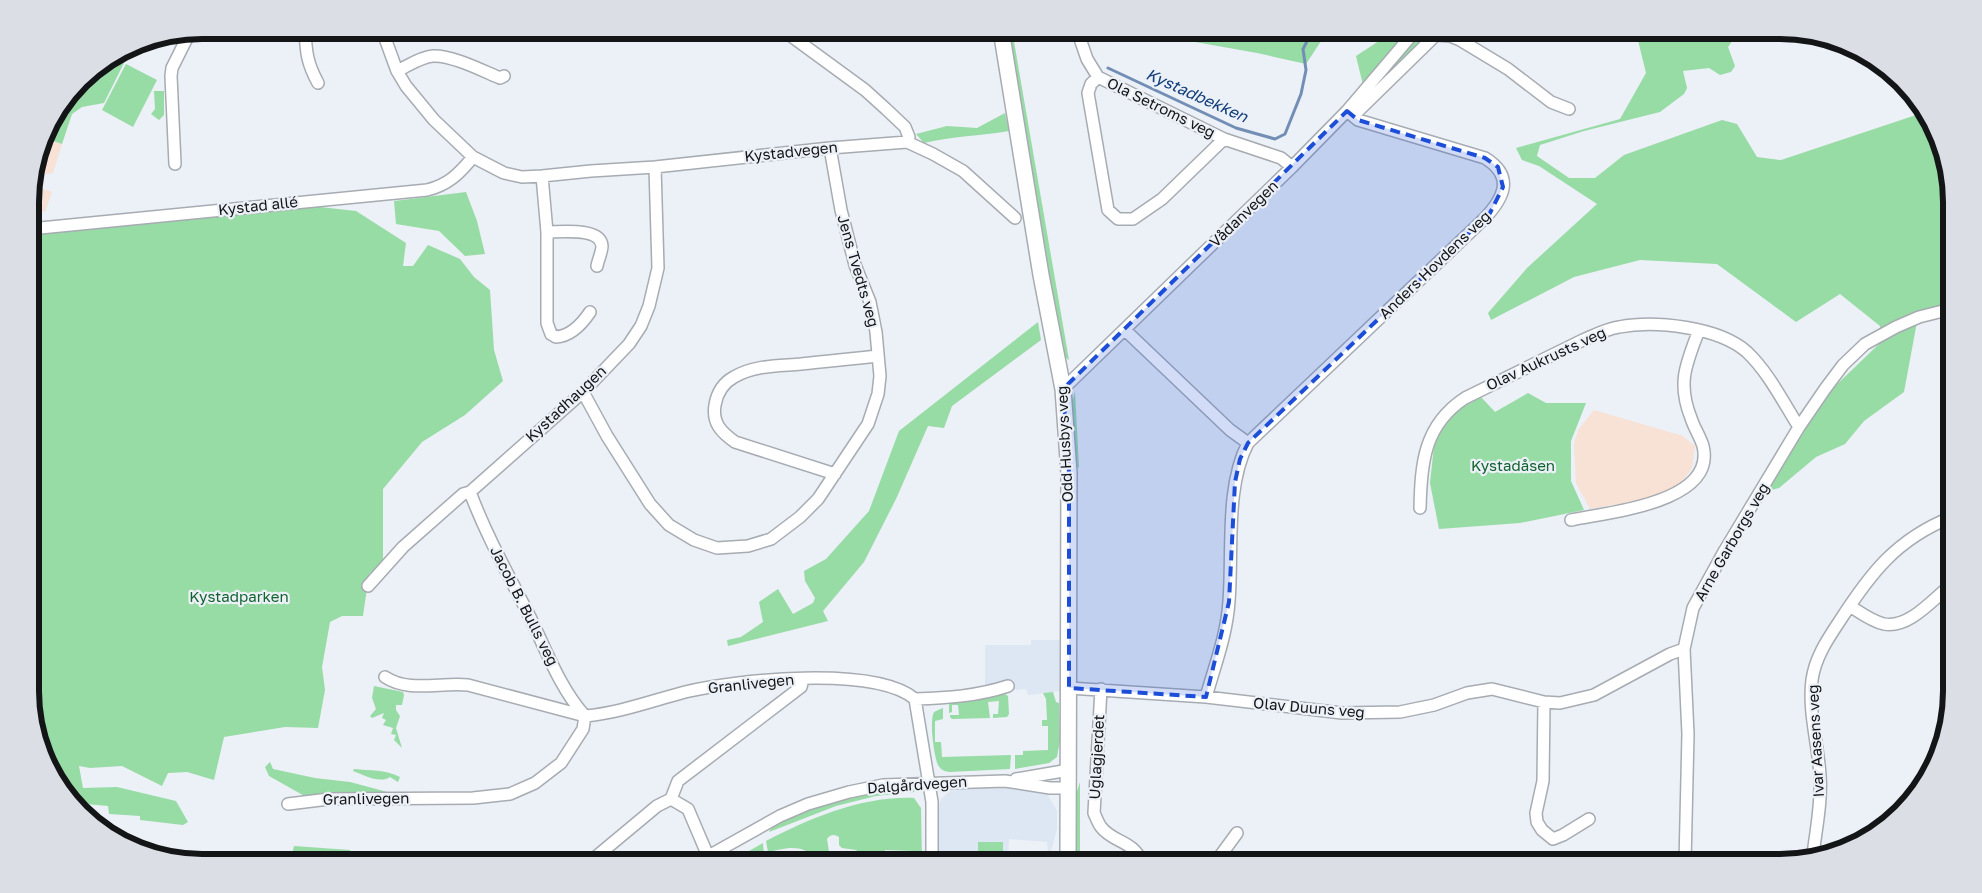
<svg xmlns="http://www.w3.org/2000/svg" width="1982" height="893" font-family="'Golos Text',sans-serif">
<style>
.built{fill:#dde6f3}
.education{fill:#f8e1d5}
.green{fill:#97dba5}
.lines{fill:none;stroke-linecap:round;stroke-linejoin:round}
.stream{stroke:#728eb5;stroke-width:3}
.street-casing{stroke:#a7acb2;stroke-width:14}
.secondary-casing{stroke:#a7acb2;stroke-width:18}
.street{stroke:#fff;stroke-width:11}
.secondary{stroke:#fff;stroke-width:15}
.marked{fill:#1d4ed8;fill-opacity:0.2;stroke:#1d4ed8;stroke-width:4;stroke-dasharray:10 6;stroke-linejoin:round}
.labels{text-anchor:middle;stroke-width:4.5;stroke-linejoin:round;paint-order:stroke}
.street-label{font-size:15px;fill:#131517;stroke:#ecf0f7}
.park-label{font-size:15px;fill:#12632f;stroke:#ecf0f7}
.water-label{font-size:16px;font-style:italic;fill:#123f7a;stroke:#ecf0f7}
.rim{fill:none;stroke:#131517;stroke-width:6}
</style>
<rect width="100%" height="100%" fill="#ecf0f7"/>
<path class="built" d="M 1031,640 L 1060,640 L 1060,691 L 1028,695 L 1026,689 L 1014,690 L 985,697 L 985,645 L 1031,645 Z
M 992,787 L 1045,790 L 1057,811 L 1057,829 L 1049,859 L 1047,842 L 1009,839 L 1008,863 L 937,863 L 939,804 L 941,799 L 952,789 Z"/>
<path class="education" d="M 44,138 L 62,144 L 53,173 L 38,175 L 34,186 L 52,192 L 45,212 L 40,210 L 39,213 L 30,210 L 30,190 Z
M 1594,410 L 1683,436 L 1695,446 L 1692,468 L 1680,485 L 1654,498 L 1590,509 L 1576,483 L 1574,444 L 1578,430 Z"/>
<path class="green" d="M 1006,30 L 1012,30 L 1069,360 L 1063,356 Z
M 1160,30 L 1331,30 L 1327,32 L 1306,64 L 1257,53 L 1167,37 Z
M 1381,30 L 1435,30 L 1370,97 L 1363,85 L 1356,56 L 1382,39 Z
M 1632,30 L 1764,30 L 1738,33 L 1728,47 L 1735,66 L 1731,72 L 1720,75 L 1709,68 L 1683,71 L 1687,88 L 1684,94 L 1660,112 L 1584,131 L 1540,145 L 1537,156 L 1569,178 L 1595,178 L 1624,155 L 1722,120 L 1737,124 L 1757,157 L 1781,160 L 1916,115 L 1925,119 L 1951,180 L 1951,305 L 1919,311 L 1904,392 L 1864,421 L 1845,444 L 1816,457 L 1779,488 L 1764,492 L 1830,391 L 1880,343 L 1880,326 L 1840,294 L 1796,322 L 1717,264 L 1640,260 L 1574,277 L 1491,320 L 1488,313 L 1527,268 L 1597,204 L 1539,166 L 1522,160 L 1516,148 L 1620,119 L 1646,73 L 1636,32 Z
M 124,51 L 126,59 L 104,103 L 82,107 L 72,114 L 62,144 L 44,138 L 48,126 L 88,73 Z
M 126,64 L 157,80 L 133,127 L 102,110 Z
M 154,91 L 164,91 L 164,115 L 159,120 L 151,114 L 155,109 Z
M 1005,113 L 1009,131 C 980,136 952,136 924,143 L 916,134 L 947,126 L 977,128 Z
M 466,192 L 477,221 L 485,254 L 465,256 L 439,231 L 396,224 L 394,201 Z
M 311,206 L 356,211 L 406,243 L 403,266 L 413,266 L 428,245 L 460,259 L 474,277 L 490,290 L 494,350 L 503,381 L 465,415 L 422,442 L 383,489 L 383,562 L 369,574 L 363,616 L 342,616 L 330,622 L 322,667 L 325,690 L 318,728 L 285,727 L 224,737 L 214,780 L 187,772 L 168,773 L 162,786 L 122,766 L 90,768 L 79,766 L 83,788 L 117,787 L 176,801 L 188,822 L 183,825 L 140,820 L 140,816 L 109,814 L 108,806 L 75,803 L 65,796 L 32,714 L 30,233 Z
M 1038,322 L 1041,340 L 952,406 L 944,428 L 928,426 L 896,499 L 864,562 L 823,611 L 828,621 L 728,646 L 727,640 L 741,637 L 763,622 L 759,602 L 778,589 L 793,614 L 813,603 L 815,598 L 805,581 L 804,571 L 826,559 L 869,511 L 899,431 Z
M 1075,391 L 1079,467 L 1079,468 L 1075,465 L 1072,403 Z
M 1528,393 L 1546,403 L 1586,403 L 1571,441 L 1571,481 L 1584,510 L 1520,523 L 1439,529 L 1430,483 L 1435,436 L 1454,412 L 1481,397 L 1495,412 Z
M 374,686 L 403,692 L 404,695 L 402,705 L 396,705 L 396,710 L 400,716 L 396,728 L 402,748 L 394,740 L 396,735 L 391,734 L 393,728 L 383,725 L 386,720 L 382,718 L 384,713 L 372,718 L 370,716 L 376,709 L 372,698 Z
M 1053,692 L 1056,702 L 1059,703 L 1060,740 L 1057,757 L 1049,763 L 1015,769 L 1015,755 L 1023,755 L 1023,751 L 1048,750 L 1048,726 L 1042,726 L 1042,720 L 1047,720 L 1046,699 L 1043,693 Z
M 1005,694 L 1008,696 L 1009,714 L 1007,717 L 993,718 L 993,714 L 998,714 L 999,701 L 988,702 L 990,718 L 952,719 L 950,717 L 950,715 L 959,715 L 958,705 L 952,705 L 952,712 L 949,713 L 949,705 L 951,702 Z
M 943,708 L 943,719 L 935,721 L 935,742 L 941,742 L 942,757 L 1011,755 L 1010,769 L 949,772 C 944,771 941,770 938,765 C 934,756 929,721 934,712 Z
M 270,762 L 273,769 L 315,778 L 350,782 L 395,794 L 308,798 L 269,776 L 265,767 Z
M 354,769 C 370,771 385,769 400,777 L 398,782 L 390,777 C 380,784 364,775 353,771 Z
M 1080,782 L 1080,863 L 1074,863 L 1075,798 Z
M 913,788 L 916,790 L 914,792 L 876,796 L 836,806 L 769,832 C 778,814 857,793 878,790 C 890,788 902,789 913,788 Z
M 914,798 L 921,808 L 922,863 L 915,863 L 915,851 L 885,850 L 884,863 L 869,863 L 856,850 L 842,848 L 839,845 L 839,837 C 835,834 830,834 827,839 L 829,852 L 820,859 C 799,844 791,847 768,852 L 766,841 C 811,818 862,796 914,798 Z
M 978,842 L 1003,842 L 1003,863 L 978,863 Z
M 763,843 L 764,855 L 754,863 L 728,863 Z
M 294,846 L 350,850 L 351,863 L 290,863 Z
M 791,851 L 804,853 L 817,863 L 776,863 L 778,860 L 776,853 Z"/>
<g class="lines">
<path class="stream" d="M 1050,30 L 1065,40
M 1108,68 L 1236,128 L 1275,139 L 1285,134 L 1301,94 L 1306,70 L 1303,49 L 1313,30"/>
<defs>
<path id="street" d="M 305,30 C 306,52 307,63 318,83
M 382,30 L 397,71 L 406,86 L 434,120 L 473,157 L 504,173 L 522,177 L 542,176 L 591,171 L 655,167 L 830,148 L 907,142 L 933,154 L 963,171 L 1015,218
M 783,30 L 865,90 L 886,109 L 905,127 L 909,137 L 907,142
M 1077,30 L 1087,59 L 1098,77 L 1224,139 L 1281,158 L 1292,167
M 1436,35 L 1450,36 L 1460,40 L 1508,69 L 1551,102 L 1569,109
M 397,71 C 408,66 420,57 433,56 C 452,55 483,71 500,78 L 504,76
M 1098,77 L 1091,84 L 1088,93 L 1108,210 L 1118,219 L 1133,219 L 1162,199 L 1224,139
M 1353,116 L 1441,30
M 175,164 L 171,76 L 172,68 L 190,32
M 542,176 L 547,232 L 547,323 L 551,334 L 556,337 C 571,336 582,324 590,312
M 30,229 L 427,190 C 448,185 459,174 473,157
M 547,232 C 561,232 601,227 602,246 C 602,252 598,260 597,266
M 1125,330 L 1230,430 L 1248,443
M 1063,389 L 1292,167 L 1347,111 L 1416,30
M 583,392 L 607,436 L 650,504 L 669,525 L 694,540 L 717,548 L 748,546 L 771,539 L 800,517 L 818,499 L 868,424 L 878,394 L 880,376 L 876,332 L 870,302 L 855,265 L 841,210 L 830,148
M 835,474 L 735,442 C 721,432 712,423 715,405 C 717,393 723,383 734,377 C 754,365 779,366 801,364 C 827,361 852,359 878,356
M 470,492 C 486,535 509,576 530,617 C 546,650 560,688 584,715
M 1420,508 C 1421,463 1424,425 1465,398 L 1583,340 C 1595,335 1606,329 1619,327 C 1655,320 1719,327 1747,352 C 1769,373 1783,402 1799,427
M 1571,520 C 1608,512 1717,503 1703,446 C 1700,436 1694,428 1691,418 C 1677,383 1686,364 1699,330
M 368,586 L 403,547 L 463,494 L 470,492 L 583,392 L 629,344 L 641,326 L 649,306 L 658,268 L 655,167
M 1850,606 C 1861,613 1871,621 1884,624 C 1909,629 1934,598 1952,584
M 385,677 C 409,693 441,682 468,685 L 585,716 C 619,713 651,701 685,692 C 736,680 873,665 915,699 L 932,802 L 932,863
M 1069,688 L 1206,697 L 1342,713 L 1400,712 L 1434,705 L 1467,693 L 1492,689 L 1544,702 L 1560,703 L 1594,695 L 1670,654 L 1684,649
M 1101,689 L 1094,813 C 1096,817 1098,823 1101,827 C 1113,843 1134,840 1142,863
M 1206,697 C 1215,665 1227,634 1229,601 C 1233,551 1225,487 1248,443 L 1484,219 C 1505,197 1514,176 1485,158 L 1358,120 L 1347,111
M 915,699 C 947,698 978,696 1008,686
M 1544,702 L 1543,781 L 1536,813 L 1537,822 L 1542,830 L 1553,839 L 1563,835 L 1589,819
M 1016,779 L 1069,770
M 671,799 L 678,781 L 801,687 L 803,679
M 288,804 L 329,799 L 473,798 L 510,794 L 535,783 L 561,763 L 583,729 L 585,716
M 1900,813 L 1928,775
M 1813,855 C 1816,829 1822,802 1820,775 C 1818,744 1808,711 1812,680 C 1815,658 1827,640 1839,622 C 1870,574 1896,539 1952,517
M 583,863 L 591,861 L 657,806 L 671,799 L 688,809 L 708,856
M 696,863 L 780,816 L 808,804 L 849,792 L 883,785 L 1005,781 L 1050,788 L 1069,788
M 1215,863 L 1237,833
M 1685,863 L 1688,734 L 1684,649 L 1693,608 L 1725,550 L 1799,427 L 1825,389 L 1843,365 L 1865,344 L 1896,327 L 1919,317 L 1951,309"/>
<path id="secondary" d="M 1001,30 L 1041,275 L 1063,389 L 1069,473 L 1068,863"/>
</defs>
<use href="#street" class="street-casing"/>
<use href="#secondary" class="secondary-casing"/>
<use href="#street" class="street"/>
<use href="#secondary" class="secondary"/>
</g>
<path class="marked" d="M 1347,111 L 1358,120 L 1485,158 L 1498,167 L 1503,187 L 1490,213 L 1248,443 L 1240,459 L 1235,482 L 1229,602 L 1206,697 L 1069,688 L 1069,473 L 1063,389 Z"/>
<g class="labels">
<g class="street-label">
<text transform="translate(1161 108) rotate(26)" y="5">Ola Setroms veg</text>
<text transform="translate(791 152) rotate(-6)" y="5">Kystadvegen</text>
<text transform="translate(258 206) rotate(-6)" y="5">Kystad allé</text>
<text transform="translate(1244 214) rotate(-44)" y="5">Vådanvegen</text>
<text transform="translate(1435 265) rotate(-44)" y="5">Anders Hovdens veg</text>
<text transform="translate(858 271) rotate(74)" y="5">Jens Tvedts veg</text>
<text transform="translate(1546 359) rotate(-25)" y="5">Olav Aukrusts veg</text>
<text transform="translate(566 404) rotate(-43)" y="5">Kystadhaugen</text>
<text transform="translate(1065 444) rotate(-93)" y="5">Odd Husbys veg</text>
<text transform="translate(1732 542) rotate(-60)" y="5">Arne Garborgs veg</text>
<text transform="translate(524 606) rotate(63)" y="5">Jacob B. Bulls veg</text>
<text transform="translate(751 684) rotate(-6)" y="5">Granlivegen</text>
<text transform="translate(1309 708) rotate(5)" y="5">Olav Duuns veg</text>
<text transform="translate(1816 741) rotate(-93)" y="5">Ivar Aasens veg</text>
<text transform="translate(1097 757) rotate(-87)" y="5">Uglagjerdet</text>
<text transform="translate(917 785) rotate(-4)" y="5">Dalgårdvegen</text>
<text transform="translate(366 799) rotate(-1)" y="5">Granlivegen</text>
</g>
<g class="park-label">
<text x="1513" y="471">Kystadåsen</text>
<text x="239" y="602">Kystadparken</text>
</g>
<g class="water-label">
<text transform="translate(1197 95) rotate(24)" y="6">Kystadbekken</text>
</g>
</g>
<path d="M0 0H1982V893H0ZM202 39H1780A163 163 0 0 1 1943 202V691A163 163 0 0 1 1780 854H202A163 163 0 0 1 39 691V202A163 163 0 0 1 202 39Z" fill="#dbdee5" fill-rule="evenodd"/>
<path class="rim" d="M202 39H1780A163 163 0 0 1 1943 202V691A163 163 0 0 1 1780 854H202A163 163 0 0 1 39 691V202A163 163 0 0 1 202 39Z"/>
</svg>
